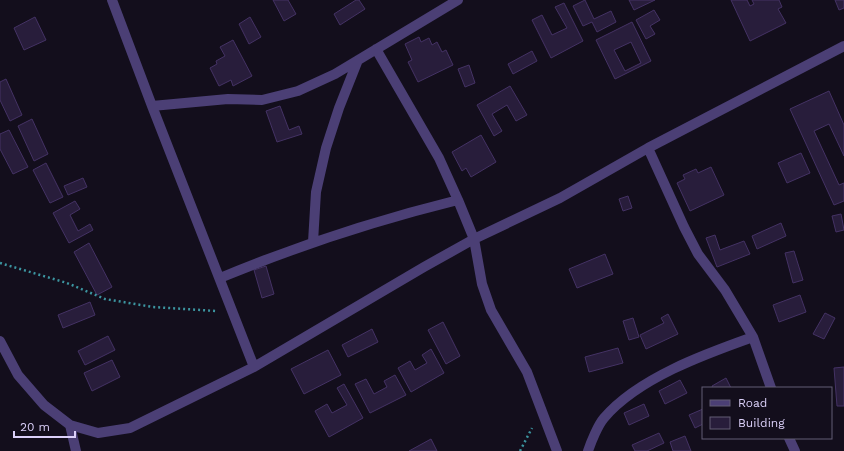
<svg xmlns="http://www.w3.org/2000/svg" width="844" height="451" font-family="'Work Sans',sans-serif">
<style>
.building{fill:#281d3b;stroke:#443264;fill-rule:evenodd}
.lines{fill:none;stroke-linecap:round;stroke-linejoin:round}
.path{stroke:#3c95a0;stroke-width:2.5;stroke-dasharray:2 3;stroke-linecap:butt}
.minor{stroke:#4b3f75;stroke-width:10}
</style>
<rect width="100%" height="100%" fill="#130e1c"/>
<path class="building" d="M 273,0 L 288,0 L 296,14 L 284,21 Z
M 356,0 L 359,0 L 365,9 L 340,25 L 334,14 Z
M 585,0 L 594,19 L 611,11 L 616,22 L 597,32 L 592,22 L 583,26 L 573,6 Z
M 629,0 L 655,0 L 634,10 Z
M 731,0 L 747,0 L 750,6 L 754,4 L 752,0 L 779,0 L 782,7 L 778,9 L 786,23 L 750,41 Z
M 835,0 L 844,0 L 844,8 L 839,10 Z
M 564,3 L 583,41 L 551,58 L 532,20 L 542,15 L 552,35 L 567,28 L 555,7 Z
M 654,10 L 660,20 L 650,26 L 655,34 L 646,39 L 636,20 Z
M 35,17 L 46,40 L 24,50 L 14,28 Z
M 250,17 L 261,37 L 249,44 L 239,24 Z
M 632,22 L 651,61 L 615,79 L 596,40 ZM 631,42 L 641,63 L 625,71 L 614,50 Z
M 419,37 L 421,42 L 429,38 L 432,45 L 437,42 L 442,52 L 446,50 L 453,65 L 418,82 L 408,62 L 412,60 L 405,44 Z
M 233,40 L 252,76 L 233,86 L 231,80 L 219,86 L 210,68 L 217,64 L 216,61 L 225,56 L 220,47 Z
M 532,51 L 537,61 L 513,74 L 508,64 Z
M 469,65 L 475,83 L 465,87 L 458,69 Z
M 6,79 L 22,115 L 10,121 L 0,100 L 0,82 Z
M 510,86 L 527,115 L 516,121 L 507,105 L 492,114 L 502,131 L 494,136 L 477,105 Z
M 829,91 L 844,125 L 844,156 L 829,124 L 814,131 L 839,185 L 844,183 L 844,201 L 834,205 L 790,109 Z
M 280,106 L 289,130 L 299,126 L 302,134 L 277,142 L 266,111 Z
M 32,119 L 48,154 L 34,161 L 18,126 Z
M 9,130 L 28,167 L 13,174 L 0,149 L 0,134 Z
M 481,135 L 496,162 L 471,177 L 466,168 L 462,171 L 452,152 Z
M 801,153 L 810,173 L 787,183 L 778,163 Z
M 46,163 L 63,197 L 50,203 L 33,170 Z
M 711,167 L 724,195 L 690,211 L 677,183 L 685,179 L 683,175 L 696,169 L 698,173 Z
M 83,178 L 87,187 L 68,195 L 64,186 Z
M 628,196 L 632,208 L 623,211 L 619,199 Z
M 75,201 L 80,209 L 70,215 L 78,231 L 90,224 L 93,230 L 69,243 L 53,213 Z
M 841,214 L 844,230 L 836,232 L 832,216 Z
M 781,223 L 786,236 L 757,249 L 752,236 Z
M 715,235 L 720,250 L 744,241 L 750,254 L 717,267 L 706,238 Z
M 89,243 L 112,287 L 97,295 L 74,252 Z
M 794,251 L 803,280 L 793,283 L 785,253 Z
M 605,254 L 613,274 L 577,288 L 569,269 Z
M 266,266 L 274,294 L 262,298 L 254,270 Z
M 800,295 L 806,312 L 779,322 L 773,305 Z
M 90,302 L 95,315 L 63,328 L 58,315 Z
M 825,313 L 835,318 L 824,339 L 813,334 Z
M 668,314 L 678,334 L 646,349 L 640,335 L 664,323 L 661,318 Z
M 633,318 L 639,337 L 629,340 L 623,321 Z
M 443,322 L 460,356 L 446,364 L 428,330 Z
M 372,329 L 378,342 L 348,357 L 342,345 Z
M 108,336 L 115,350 L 85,365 L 78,351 Z
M 618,348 L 623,363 L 589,372 L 585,357 Z
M 431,349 L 444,373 L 411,392 L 398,368 L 410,361 L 415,370 L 427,363 L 422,355 Z
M 328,350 L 341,375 L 304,394 L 291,369 Z
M 112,360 L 120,377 L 92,391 L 84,373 Z
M 844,367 L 844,406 L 837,406 L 834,368 Z
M 395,375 L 406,395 L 370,413 L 355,384 L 366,379 L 374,394 L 387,387 L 384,381 Z
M 726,378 L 731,388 L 713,388 L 712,386 Z
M 680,380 L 687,393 L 665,404 L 659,391 Z
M 344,384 L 363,418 L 329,437 L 315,411 L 327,404 L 332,413 L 347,405 L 337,388 Z
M 644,404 L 649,416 L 629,425 L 624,413 Z
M 703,409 L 703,424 L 695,428 L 689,415 Z
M 659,433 L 664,443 L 647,451 L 635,451 L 632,445 Z
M 685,436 L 691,451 L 673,451 L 670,442 Z
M 431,439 L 437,451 L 409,451 Z"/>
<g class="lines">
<path class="path" d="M 0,263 L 67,283 L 105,299 L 153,307 L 216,311
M 520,451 L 532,428"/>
<path class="minor" d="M 112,0 L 152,106 L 254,367
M 376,49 L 439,158 L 458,200 L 474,239 L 482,284 L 491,310 L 527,372 L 557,451
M 152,106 L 228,99 L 262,100 L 298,91 L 335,74 L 458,0
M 648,148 L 684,227 L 698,254 L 725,290 L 753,337 L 771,388
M 313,242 L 316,192 L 326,148 L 339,108 L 358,60
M 220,278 C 297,246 377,220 458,200
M 0,341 L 18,375 L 44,405 L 70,425 L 98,433 L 130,428 L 254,367 L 424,267 L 474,239 L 560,198 L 648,148 L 844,46
M 70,425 L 76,451
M 789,438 L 795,451
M 588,451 C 591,442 598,425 604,418 C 638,378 705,354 753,337"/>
</g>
<rect x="702" y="387" width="130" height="52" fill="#130e1c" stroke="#635c74"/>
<rect x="710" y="400" width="20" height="6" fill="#4b3f75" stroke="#635c74"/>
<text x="738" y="407" font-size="12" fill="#dbd0f9">Road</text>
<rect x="710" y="417" width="20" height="12" fill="#281d3b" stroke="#635c74"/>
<text x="738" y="427" font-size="12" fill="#dbd0f9">Building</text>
<path d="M14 431v6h61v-6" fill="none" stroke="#dbd0f9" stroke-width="2"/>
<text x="20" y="431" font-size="12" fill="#dbd0f9" stroke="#130e1c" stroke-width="3" paint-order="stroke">20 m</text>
</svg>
